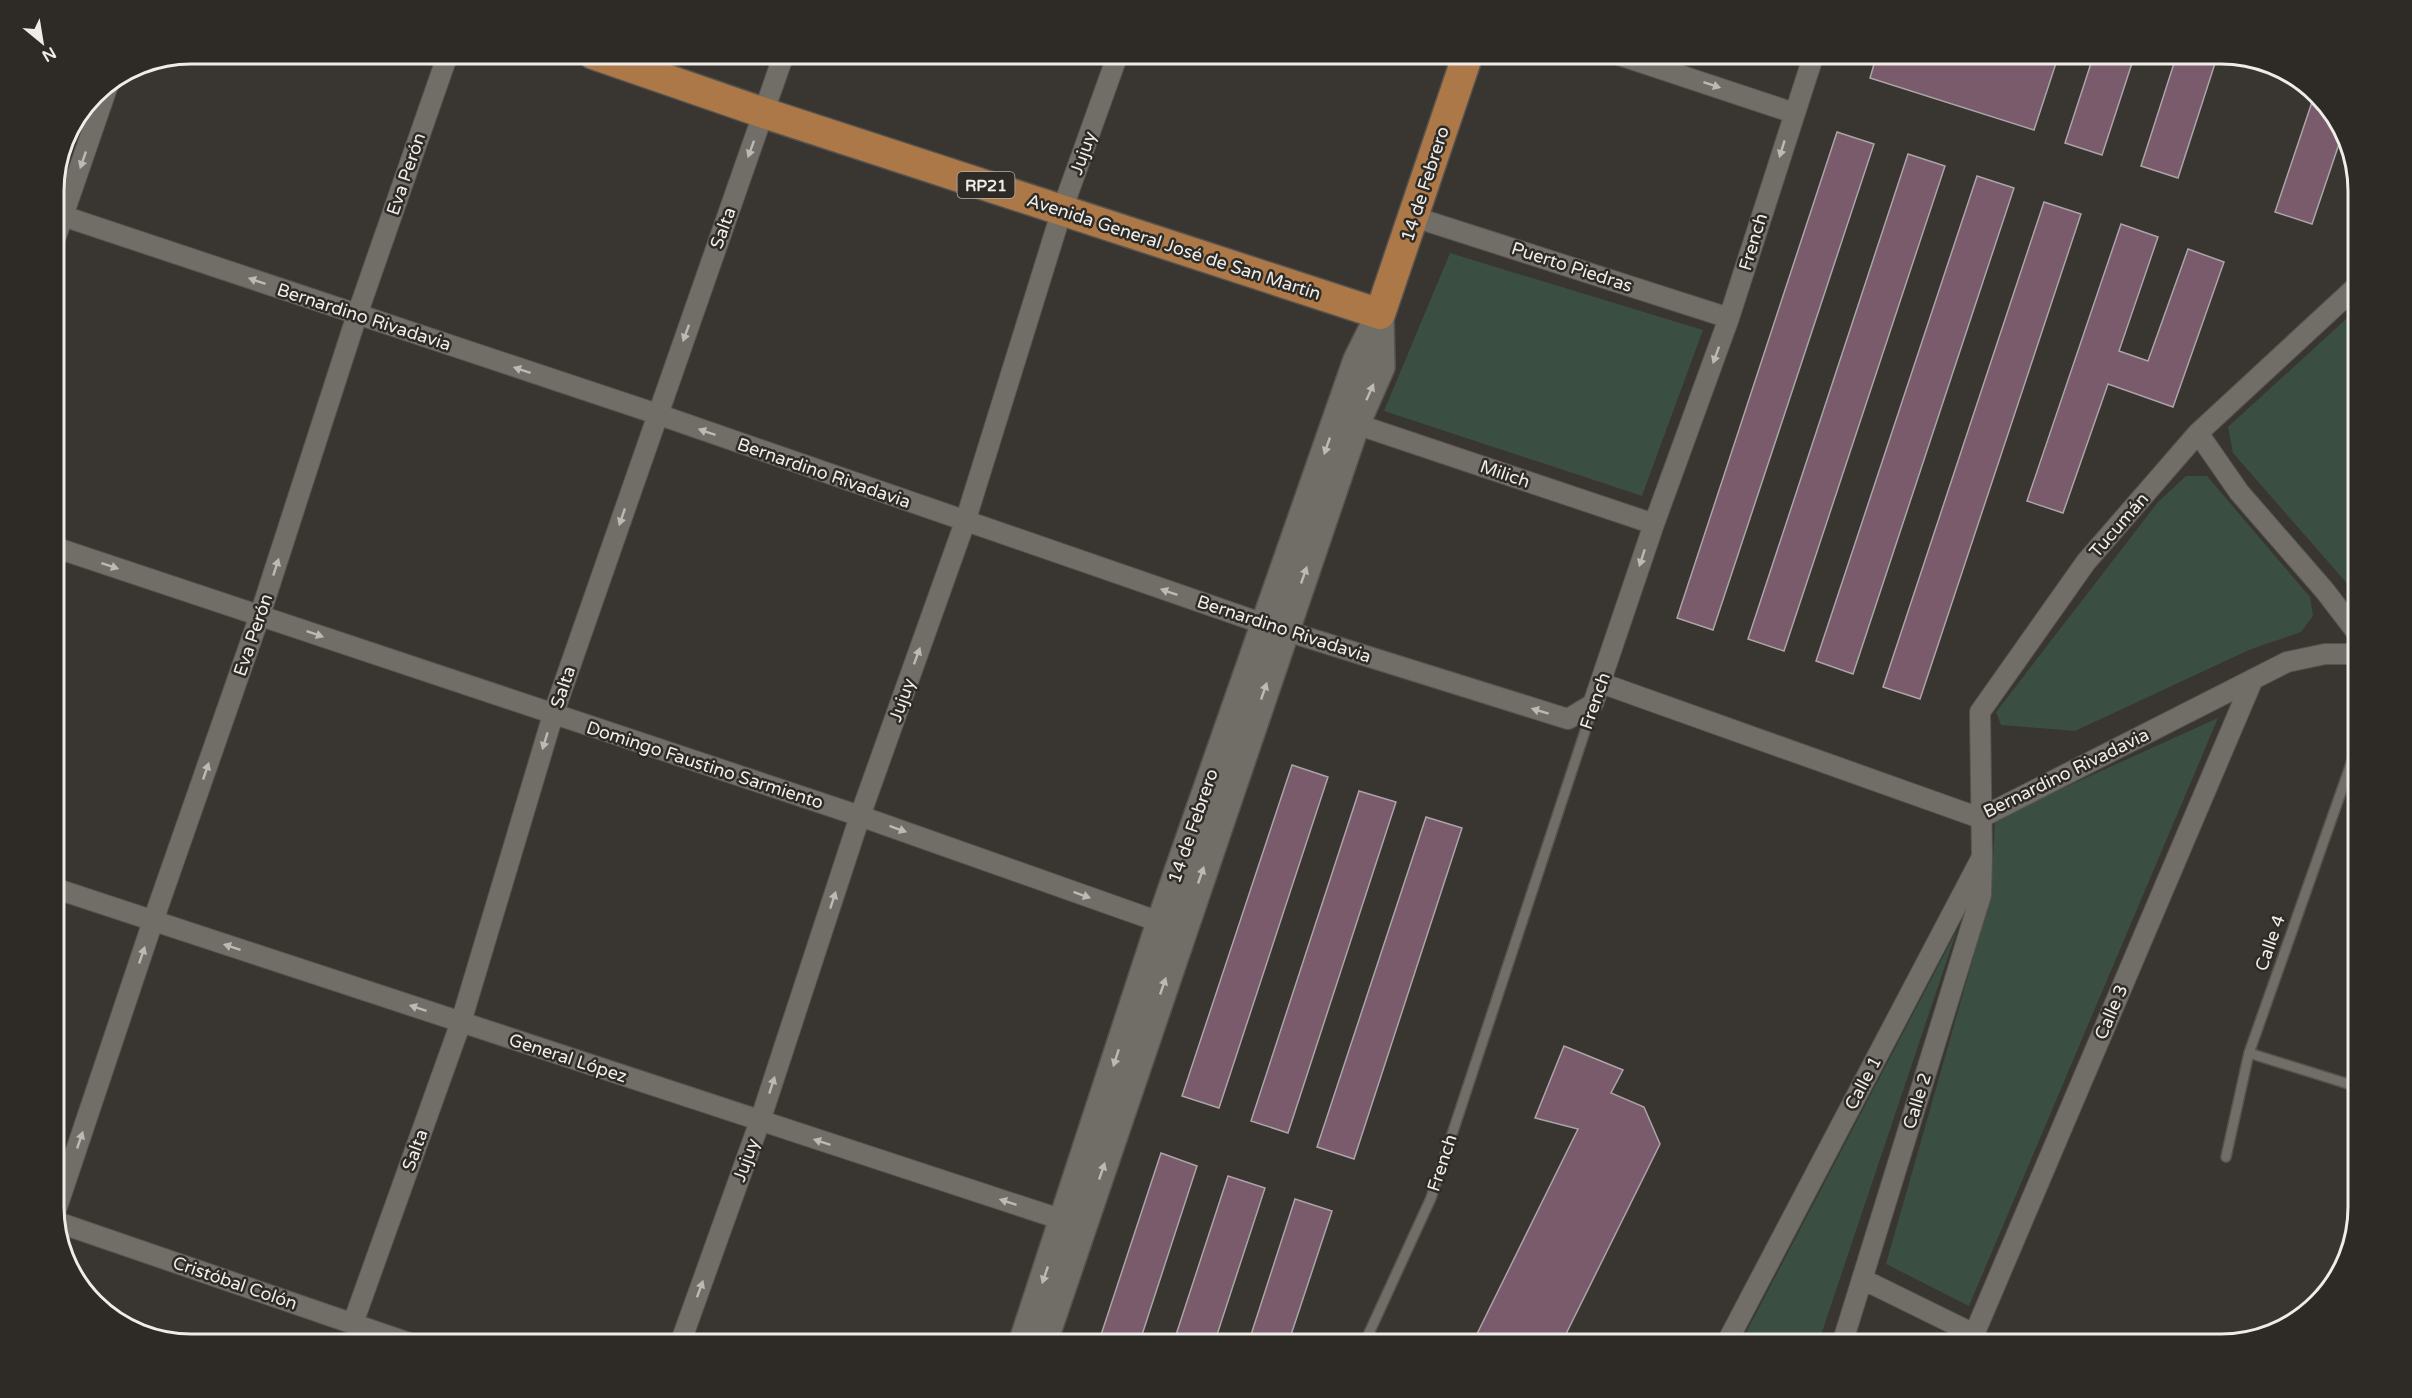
<svg xmlns="http://www.w3.org/2000/svg" width="2412" height="1398" font-family="'Varela Round',sans-serif">
<style>
.green{fill:#3a4e41}
.building{fill:#7a5b6b;stroke:#aba4a8;stroke-width:1.5}
.lines{fill:none;stroke-linecap:round;stroke-linejoin:round}
.lane-casing{stroke:#56534f;stroke-width:12}
.street-casing{stroke:#56534f;stroke-width:22}
.secondary-casing{stroke:#56534f;stroke-width:30}
.primary-casing{stroke:#56534f;stroke-width:33}
.lane{stroke:#716e68;stroke-width:9}
.street{stroke:#716e68;stroke-width:20}
.secondary{stroke:#716e68;stroke-width:27}
.primary{stroke:#ac7847;stroke-width:30}
.oneway{fill:#bdbab6}
.labels{text-anchor:middle;stroke-width:5;stroke-linejoin:round;paint-order:stroke}
.shield{fill:#2e2b27;stroke:#b5b3b0;stroke-width:1.5}
.shield-label{font-size:16px;font-weight:bold;fill:#efedea}
.street-label{font-size:18px;fill:#efedea;stroke:#2e2b27}
.rim{fill:none;stroke:#efedea;stroke-width:3}
</style>
<rect width="100%" height="100%" fill="#393531"/>
<path class="green" d="M 1450,253 L 1703,330 L 1642,496 L 1384,411 Z
M 2358,308 L 2358,596 L 2233,453 L 2228,427 Z
M 2186,476 L 2207,476 L 2310,597 L 2313,616 L 2301,632 L 2249,650 L 2075,731 L 2001,725 L 1996,712 L 2158,502 Z
M 2218,718 L 1969,1306 L 1886,1264 L 1991,895 L 1995,819 Z
M 1957,930 L 1818,1344 L 1740,1344 Z"/>
<path class="building" d="M 1877,54 L 2059,54 L 2034,130 L 1870,78 Z
M 2094,54 L 2135,54 L 2102,155 L 2065,143 Z
M 2177,54 L 2218,54 L 2178,178 L 2141,166 Z
M 2314,96 L 2335,115 L 2342,135 L 2312,224 L 2275,212 Z
M 1837,132 L 1874,144 L 1713,630 L 1677,618 Z
M 1908,154 L 1945,166 L 1784,651 L 1748,639 Z
M 1977,176 L 2014,188 L 1853,674 L 1816,661 Z
M 2044,202 L 2081,214 L 1920,699 L 1883,687 Z
M 2121,224 L 2158,237 L 2119,351 L 2148,361 L 2188,249 L 2224,262 L 2173,407 L 2108,384 L 2063,513 L 2027,501 Z
M 1292,765 L 1328,777 L 1219,1108 L 1182,1096 Z
M 1359,791 L 1396,802 L 1288,1133 L 1251,1121 Z
M 1426,817 L 1462,828 L 1354,1159 L 1317,1147 Z
M 1564,1046 L 1623,1070 L 1611,1093 L 1644,1107 L 1660,1144 L 1561,1344 L 1472,1344 L 1578,1129 L 1535,1118 Z
M 1161,1153 L 1197,1166 L 1139,1344 L 1098,1344 Z
M 1228,1176 L 1265,1188 L 1214,1344 L 1173,1344 Z
M 1295,1199 L 1332,1211 L 1288,1344 L 1248,1344 Z"/>
<g class="lines">
<defs>
<path id="lane" d="M 2249,1053 L 2358,1087
M 2226,1157 L 2249,1053 L 2358,744
M 1364,1344 L 1431,1198 L 1593,707"/>
<path id="street" d="M 1616,54 L 1794,113
M 54,213 L 657,414 L 1264,624 L 1568,719 L 1593,704 L 1654,524 L 1729,318 L 1814,54
M 1414,217 L 1729,318
M 54,242 L 108,85
M 1356,424 L 1654,524
M 2198,433 L 2239,492 L 2325,591 L 2358,634
M 54,547 L 860,816 L 1171,926
M 1601,683 L 1980,818 L 2287,662 L 2325,654 L 2358,654
M 54,888 L 1075,1224
M 54,1216 L 153,921 L 260,615 L 357,315 L 448,54
M 57,1222 L 412,1344
M 1862,1279 L 1974,1334
M 353,1323 L 461,1022 L 553,715 L 784,54
M 680,1344 L 760,1121 L 860,816 L 965,522 L 1062,210 L 1118,54
M 1726,1344 L 1982,857 L 1980,712 L 2086,562 L 2198,433 L 2358,285
M 1842,1344 L 1981,895 L 1982,861
M 1970,1344 L 2253,679"/>
<path id="secondary" d="M 1022,1344 L 1160,923 L 1357,360 L 1380,314
M 1043,1344 L 1356,424 L 1381,367 L 1380,318"/>
<path id="primary" d="M 593,54 L 764,113 L 1380,314 L 1468,54"/>
</defs>
<use href="#lane" class="lane-casing"/>
<use href="#street" class="street-casing"/>
<use href="#secondary" class="secondary-casing"/>
<use href="#primary" class="primary-casing"/>
<use href="#lane" class="lane"/>
<use href="#street" class="street"/>
<use href="#secondary" class="secondary"/>
<use href="#primary" class="primary"/>
</g>
<defs><path id="oneway-solid" d="M-6-.8H1V-3.2L6.5 0L1 3.2V.8H-6Z" transform="scale(1.5)"/></defs>
<g class="oneway">
<use href="#oneway-solid" transform="translate(1712 85) rotate(18)"/>
<use href="#oneway-solid" transform="translate(751 149) rotate(110)"/>
<use href="#oneway-solid" transform="translate(1782 149) rotate(107)"/>
<use href="#oneway-solid" transform="translate(83 160) rotate(109)"/>
<use href="#oneway-solid" transform="translate(257 281) rotate(-161)"/>
<use href="#oneway-solid" transform="translate(686 333) rotate(110)"/>
<use href="#oneway-solid" transform="translate(1716 355) rotate(110)"/>
<use href="#oneway-solid" transform="translate(522 370) rotate(-162)"/>
<use href="#oneway-solid" transform="translate(1370 392) rotate(-66)"/>
<use href="#oneway-solid" transform="translate(707 432) rotate(-161)"/>
<use href="#oneway-solid" transform="translate(1327 446) rotate(109)"/>
<use href="#oneway-solid" transform="translate(622 517) rotate(109)"/>
<use href="#oneway-solid" transform="translate(1642 558) rotate(108)"/>
<use href="#oneway-solid" transform="translate(110 566) rotate(18)"/>
<use href="#oneway-solid" transform="translate(276 567) rotate(-72)"/>
<use href="#oneway-solid" transform="translate(1304 575) rotate(-71)"/>
<use href="#oneway-solid" transform="translate(1169 592) rotate(-161)"/>
<use href="#oneway-solid" transform="translate(315 634) rotate(19)"/>
<use href="#oneway-solid" transform="translate(917 656) rotate(-70)"/>
<use href="#oneway-solid" transform="translate(1264 691) rotate(-71)"/>
<use href="#oneway-solid" transform="translate(1540 711) rotate(-163)"/>
<use href="#oneway-solid" transform="translate(545 741) rotate(107)"/>
<use href="#oneway-solid" transform="translate(206 771) rotate(-71)"/>
<use href="#oneway-solid" transform="translate(898 829) rotate(20)"/>
<use href="#oneway-solid" transform="translate(1201 875) rotate(-71)"/>
<use href="#oneway-solid" transform="translate(1082 895) rotate(20)"/>
<use href="#oneway-solid" transform="translate(833 900) rotate(-72)"/>
<use href="#oneway-solid" transform="translate(232 947) rotate(-162)"/>
<use href="#oneway-solid" transform="translate(142 955) rotate(-71)"/>
<use href="#oneway-solid" transform="translate(1163 986) rotate(-71)"/>
<use href="#oneway-solid" transform="translate(418 1008) rotate(-162)"/>
<use href="#oneway-solid" transform="translate(1116 1058) rotate(108)"/>
<use href="#oneway-solid" transform="translate(772 1085) rotate(-72)"/>
<use href="#oneway-solid" transform="translate(80 1140) rotate(-71)"/>
<use href="#oneway-solid" transform="translate(822 1142) rotate(-162)"/>
<use href="#oneway-solid" transform="translate(1102 1171) rotate(-71)"/>
<use href="#oneway-solid" transform="translate(1008 1202) rotate(-162)"/>
<use href="#oneway-solid" transform="translate(1045 1275) rotate(109)"/>
<use href="#oneway-solid" transform="translate(700 1289) rotate(-70)"/>
</g>
<g class="labels">
<rect class="shield" x="957.5" y="172" width="57" height="26" rx="4.5"/>
<g class="shield-label">
<text x="986" y="191">RP21</text>
</g>
<g class="street-label">
<text transform="translate(1083 153) rotate(-70)" y="6">Jujuy</text>
<text transform="translate(406 174) rotate(-71)" y="6">Eva Perón</text>
<text transform="translate(1425 184) rotate(-72)" y="6">14 de Febrero</text>
<text transform="translate(723 228) rotate(-70)" y="6">Salta</text>
<text transform="translate(1753 242) rotate(-73)" y="6">French</text>
<text transform="translate(1174 247) rotate(18)" y="6">Avenida General José de San Martín</text>
<text transform="translate(1572 267) rotate(18)" y="6">Puerto Piedras</text>
<text transform="translate(364 317) rotate(18)" y="6">Bernardino Rivadavia</text>
<text transform="translate(824 473) rotate(19)" y="6">Bernardino Rivadavia</text>
<text transform="translate(1505 474) rotate(19)" y="6">Milich</text>
<text transform="translate(2119 525) rotate(-49)" y="6">Tucumán</text>
<text transform="translate(1284 629) rotate(18)" y="6">Bernardino Rivadavia</text>
<text transform="translate(253 635) rotate(-71)" y="6">Eva Perón</text>
<text transform="translate(563 687) rotate(-71)" y="6">Salta</text>
<text transform="translate(902 700) rotate(-70)" y="6">Jujuy</text>
<text transform="translate(1595 701) rotate(-71)" y="6">French</text>
<text transform="translate(705 765) rotate(18)" y="6">Domingo Faustino Sarmiento</text>
<text transform="translate(2066 773) rotate(-26)" y="6">Bernardino Rivadavia</text>
<text transform="translate(1193 826) rotate(-71)" y="6">14 de Febrero</text>
<text transform="translate(2270 943) rotate(-71)" y="6">Calle 4</text>
<text transform="translate(2111 1012) rotate(-67)" y="6">Calle 3</text>
<text transform="translate(568 1058) rotate(18)" y="6">General López</text>
<text transform="translate(1863 1083) rotate(-62)" y="6">Calle 1</text>
<text transform="translate(1917 1101) rotate(-73)" y="6">Calle 2</text>
<text transform="translate(415 1150) rotate(-70)" y="6">Salta</text>
<text transform="translate(746 1160) rotate(-70)" y="6">Jujuy</text>
<text transform="translate(1442 1163) rotate(-72)" y="6">French</text>
<text transform="translate(235 1283) rotate(19)" y="6">Cristóbal Colón</text>
</g>
</g>
<path d="M0 0H2412V1398H0ZM191 64H2221A127 127 0 0 1 2348 191V1207A127 127 0 0 1 2221 1334H191A127 127 0 0 1 64 1207V191A127 127 0 0 1 191 64Z" fill="#2e2b27" fill-rule="evenodd"/>
<path class="rim" d="M191 64H2221A127 127 0 0 1 2348 191V1207A127 127 0 0 1 2221 1334H191A127 127 0 0 1 64 1207V191A127 127 0 0 1 191 64Z"/>
<g transform="translate(42 42) rotate(150)" stroke="#2e2b27" stroke-width="4.5" paint-order="stroke">
<path d="M0-4.5L10 22L0 15L-10 22Z" fill="#efedea"/>
<text y="-9" font-size="16" font-weight="bold" text-anchor="middle" fill="#efedea">N</text>
</g>
</svg>
